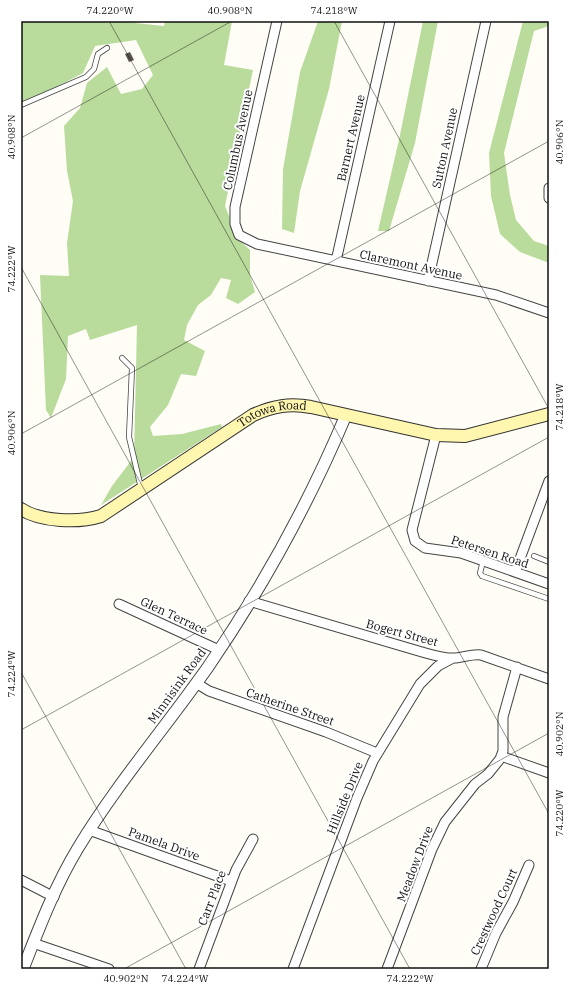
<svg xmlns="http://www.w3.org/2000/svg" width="570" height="990" font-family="'IBM Plex Serif',serif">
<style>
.forest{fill:#b9dc9c}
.building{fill:#5a524d}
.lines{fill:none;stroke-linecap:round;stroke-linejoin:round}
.service-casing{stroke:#444;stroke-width:6}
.minor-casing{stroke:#444;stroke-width:11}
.tertiary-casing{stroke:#444;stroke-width:13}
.secondary-casing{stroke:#333;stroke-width:14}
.service{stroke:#fff;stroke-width:4.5}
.minor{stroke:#fff;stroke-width:9}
.tertiary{stroke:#fff;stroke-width:11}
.secondary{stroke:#fff6b0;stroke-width:12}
.ticks{fill:none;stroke:#111;stroke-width:1;stroke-opacity:0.45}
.labels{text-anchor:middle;stroke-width:4;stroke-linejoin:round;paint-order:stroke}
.street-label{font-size:12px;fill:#111;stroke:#fff}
.neatline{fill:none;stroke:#111;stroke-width:1.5}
.ticks-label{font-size:10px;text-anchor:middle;fill:#111}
</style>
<rect width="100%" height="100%" fill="#fffdf5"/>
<path class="forest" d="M 21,21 L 134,21 L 135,23 L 164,26 L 165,21 L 232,21 L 224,65 L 253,70 L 225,206 L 239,240 L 250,250 L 250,275 L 255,292 L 238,304 L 226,298 L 231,280 L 221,278 L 211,295 L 198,305 L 187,325 L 184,340 L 205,351 L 196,376 L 181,374 L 168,405 L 150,427 L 153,436 L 182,434 L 221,424 L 222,427 L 101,505 L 112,486 L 134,457 L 137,325 L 90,340 L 86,329 L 68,336 L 66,379 L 51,418 L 46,410 L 40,275 L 69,276 L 67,243 L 73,201 L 67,171 L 64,126 L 80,108 L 87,83 L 107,67 L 121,94 L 142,89 L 153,75 L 136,40 L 95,46 L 83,73 L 21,106 Z
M 318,21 L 342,21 L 329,89 L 300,191 L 294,233 L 282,229 L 283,169 L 300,72 Z
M 423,21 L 438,21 L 415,143 L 389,231 L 378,231 L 400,135 Z
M 523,21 L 549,21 L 549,26 L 534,31 L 504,153 L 510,195 L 516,220 L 534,241 L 549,246 L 549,263 L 520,252 L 500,234 L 491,196 L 489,153 Z"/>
<path class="building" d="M 130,52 L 134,60 L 129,62 L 125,54 Z"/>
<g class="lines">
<defs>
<path id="service" d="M 21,105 L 86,77 L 94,69 L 98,54 L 107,48
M 122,358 L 132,368 L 129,437 L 141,488
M 534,556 L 549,562
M 483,561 L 480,573 L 482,576 L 549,599"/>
<path id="minor" d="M 277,21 L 235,207 L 235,224 L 239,235 L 257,244 L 496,295 L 549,313
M 549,188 L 549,198
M 336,261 L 390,21
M 428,281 L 486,21
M 436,435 L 412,530 L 415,541 L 425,548 L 461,553 L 549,584
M 515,572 L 549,481
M 249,601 L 422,652 C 433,655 445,659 456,658 C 465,657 472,654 481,655 L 549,679
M 119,604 L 219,650
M 196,683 L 209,691 L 326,732 L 377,753
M 501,756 L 549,773
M 89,830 L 231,881
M 21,880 L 54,897
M 33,943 L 109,969
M 199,969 L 236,870 L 253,839
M 293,969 L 357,798 L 373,761 L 420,684 L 438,666 L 453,658
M 387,969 L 432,849 L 445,822 L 475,784 L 488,774 L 500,759 L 503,751 L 503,717 L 517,667
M 481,969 L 496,933 L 513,902 L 529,865"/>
<path id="tertiary" d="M 23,969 C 39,928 55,886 78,848 C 116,785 165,728 208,667 C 262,588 309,503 346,415"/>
<g id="secondary">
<path id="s1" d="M 21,509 C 41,522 79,523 101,516 L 253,415 C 273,406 290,403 311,407 L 436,435 L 465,436 L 549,414"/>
</g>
</defs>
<use href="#service" class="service-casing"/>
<use href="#minor" class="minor-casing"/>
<use href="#tertiary" class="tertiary-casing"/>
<use href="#secondary" class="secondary-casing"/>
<use href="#service" class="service"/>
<use href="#minor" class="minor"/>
<use href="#tertiary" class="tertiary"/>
<use href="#secondary" class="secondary"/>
</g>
<path class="ticks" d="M 109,21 L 549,814M 334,21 L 549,409M 21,138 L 232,21M 21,267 L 410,969M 21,434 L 549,141M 21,672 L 186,969M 21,730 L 549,437M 124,969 L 549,733"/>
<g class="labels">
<g class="street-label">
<text transform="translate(351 138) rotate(-77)" y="4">Barnert Avenue</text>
<text transform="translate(238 140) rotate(-78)" y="4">Columbus Avenue</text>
<text transform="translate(445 148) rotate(-78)" y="4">Sutton Avenue</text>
<text transform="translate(411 265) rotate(12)" y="4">Claremont Avenue</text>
<text dy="4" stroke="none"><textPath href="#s1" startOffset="284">Totowa Road</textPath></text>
<text transform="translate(490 552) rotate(18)" y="4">Petersen Road</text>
<text transform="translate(174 616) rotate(25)" y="4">Glen Terrace</text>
<text transform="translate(402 633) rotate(15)" y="4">Bogert Street</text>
<text transform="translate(177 686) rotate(-54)" y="4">Minnisink Road</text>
<text transform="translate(290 707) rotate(19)" y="4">Catherine Street</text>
<text transform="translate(345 798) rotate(-68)" y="4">Hillside Drive</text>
<text transform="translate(164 844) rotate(20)" y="4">Pamela Drive</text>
<text transform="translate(415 864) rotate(-69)" y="4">Meadow Drive</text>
<text transform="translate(212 898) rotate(-69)" y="4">Carr Place</text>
<text transform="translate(494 912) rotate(-65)" y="4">Crestwood Court</text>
</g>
</g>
<rect width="570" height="990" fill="none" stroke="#ffffff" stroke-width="44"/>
<rect x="22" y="22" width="526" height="946" class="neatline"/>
<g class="ticks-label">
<text x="110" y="14">74.220°W</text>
<text x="230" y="14">40.908°N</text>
<text x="334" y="14">74.218°W</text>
<text transform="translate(11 137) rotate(-90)" y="4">40.908°N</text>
<text transform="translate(559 142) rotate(-90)" y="4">40.906°N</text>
<text transform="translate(11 269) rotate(-90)" y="4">74.222°W</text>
<text transform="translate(559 407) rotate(-90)" y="4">74.218°W</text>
<text transform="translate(11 433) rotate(-90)" y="4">40.906°N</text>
<text transform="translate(11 674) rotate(-90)" y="4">74.224°W</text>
<text transform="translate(559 734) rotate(-90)" y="4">40.902°N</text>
<text transform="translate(559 813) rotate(-90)" y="4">74.220°W</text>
<text x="126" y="982">40.902°N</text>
<text x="185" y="982">74.224°W</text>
<text x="410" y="982">74.222°W</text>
</g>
</svg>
